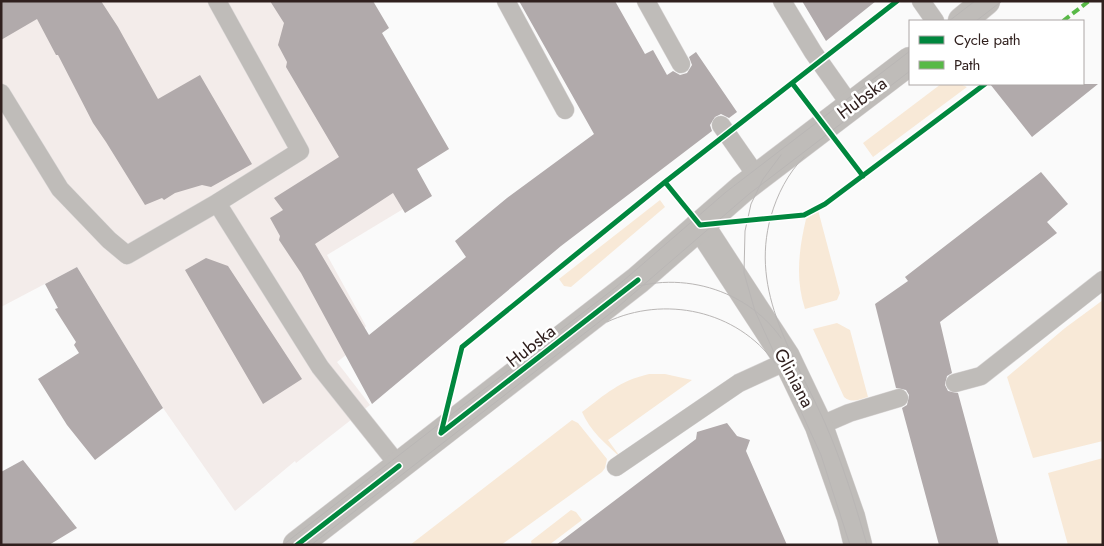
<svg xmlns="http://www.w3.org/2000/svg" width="1104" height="546" font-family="Jost,sans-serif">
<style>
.built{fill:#f3ecea}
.green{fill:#f8e9d7}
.building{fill:#b1aaab}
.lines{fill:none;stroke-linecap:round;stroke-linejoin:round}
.service-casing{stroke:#dad7d7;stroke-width:19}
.minor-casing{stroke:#dad7d7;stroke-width:29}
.tertiary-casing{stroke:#dad7d7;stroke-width:29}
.service{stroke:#bfbcb9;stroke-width:18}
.minor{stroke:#bfbcb9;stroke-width:28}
.tertiary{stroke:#bfbcb9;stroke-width:28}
.tram{stroke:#b9b6b5;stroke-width:1}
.quiet{stroke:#58b947;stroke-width:4;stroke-dasharray:8 4;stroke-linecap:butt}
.cycleway-casing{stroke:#fff;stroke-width:8}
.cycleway{stroke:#00873e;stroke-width:5}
.labels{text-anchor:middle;stroke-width:5;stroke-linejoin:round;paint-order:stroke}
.street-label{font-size:18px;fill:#30201e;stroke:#fff}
</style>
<rect width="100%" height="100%" fill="#fafafa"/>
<path class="built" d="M 1,1 L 316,1 L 428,194 L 327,255 L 366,326 L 346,355 L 337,362 L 370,405 L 296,463 L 295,461 L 235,511 L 163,408 L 77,267 L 1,307 Z"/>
<path class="green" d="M 941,84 L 960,84 L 967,87 L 873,157 L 863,143 Z
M 660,200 L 665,207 L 571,287 L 564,286 L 559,279 Z
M 818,210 L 840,293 L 837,300 L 805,309 C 795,279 799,249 806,219 Z
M 1103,300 L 1103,441 L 1033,458 L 1007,377 L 1065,328 Z
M 837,323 L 850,330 L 868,397 C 860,399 852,404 844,397 L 813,329 Z
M 649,374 L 665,374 L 692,380 L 608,440 L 621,458 C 606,444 590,431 582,412 C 606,394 619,381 649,374 Z
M 572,420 L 578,423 L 607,459 L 605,468 L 602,472 L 501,545 L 410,545 Z
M 1103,458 L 1103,544 L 1068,545 L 1048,473 Z
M 571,510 L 576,512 L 582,520 L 549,545 L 532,545 L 531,541 Z"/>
<path class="building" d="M 1,1 L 101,1 L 118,27 L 158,99 L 200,75 L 252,164 L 211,187 L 202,185 L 175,193 L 164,200 L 162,198 L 145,205 L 106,142 L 93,123 L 58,55 L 56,55 L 37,19 L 1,40 Z
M 270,1 L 373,1 L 389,28 L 382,33 L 449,149 L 417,169 L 432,196 L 405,213 L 393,193 L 315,244 L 369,335 L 466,257 L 455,241 L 507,198 L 594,134 L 519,1 L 615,1 L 645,54 L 653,50 L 667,75 L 673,71 L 680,75 L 687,73 L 692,65 L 689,57 L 696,52 L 737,112 L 729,118 L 721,114 L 715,117 L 710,125 L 712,131 L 561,246 L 372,404 L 301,273 L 279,240 L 280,236 L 270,218 L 283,210 L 274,198 L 339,157 L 286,67 L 287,62 L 278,45 L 284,23 Z
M 802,1 L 876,1 L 826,41 Z
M 990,84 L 1098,84 L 1032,137 Z
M 1041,172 L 1068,204 L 1047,222 L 1057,233 L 940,322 L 952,373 L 947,376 L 945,385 L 948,391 L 958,393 L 999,545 L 939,545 L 902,408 L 907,405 L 909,395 L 906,390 L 896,388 L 875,304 L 908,281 L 905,277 Z
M 206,258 L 228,266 L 302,379 L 263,404 L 185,270 Z
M 77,267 L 163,408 L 95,460 L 67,425 L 38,379 L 79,353 L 74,345 L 76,342 L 55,309 L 58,308 L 45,284 Z
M 727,423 L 737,436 L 750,440 L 746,451 L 787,545 L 556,545 L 696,439 L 697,432 Z
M 23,460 L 77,528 L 49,545 L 1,545 L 1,472 Z"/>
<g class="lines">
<defs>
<path id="service" d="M 506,1 L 565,110
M 646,1 L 681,64
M 782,1 L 813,52 L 851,106
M 921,1 L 935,21
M 1,93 L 60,189 L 109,240 L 127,255 L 217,203 L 300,151 L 217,1
M 721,125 L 758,178
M 217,203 L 320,367 L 399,466
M 955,383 L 981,376 L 1103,280
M 819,426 L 849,413 L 899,398
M 616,467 L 739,383 L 787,361"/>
<path id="minor" d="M 700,225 L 786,357 L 819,426 L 851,517 L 858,545"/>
<path id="tertiary" d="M 962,21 L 986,1
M 297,545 L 638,280 L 742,189 L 910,61"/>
</defs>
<use href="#service" class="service-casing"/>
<use href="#minor" class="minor-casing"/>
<use href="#tertiary" class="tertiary-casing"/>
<use href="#service" class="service"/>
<use href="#minor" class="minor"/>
<use href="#tertiary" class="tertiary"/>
<path class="tram" d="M 949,21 L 975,1
M 976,21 L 1002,1
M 781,155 L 763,179 L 751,204 L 745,231 L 744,273 L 755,311 L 821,455 L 850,545
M 804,157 C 788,173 777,195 771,216 C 749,293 795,356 825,423 C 842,462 855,503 867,545
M 611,296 C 669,267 744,285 781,338
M 607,322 C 664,295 737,310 775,363
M 283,545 L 615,288 L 726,192 L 910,51
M 311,545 L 612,312 L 749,194 L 910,71"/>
<path class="quiet" d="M 1063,21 L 1089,1"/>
<defs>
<path id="cycleway" d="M 792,83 L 863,176
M 665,182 L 700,225 L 804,215 L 825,204 L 985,84
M 441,433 L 462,347 L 665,182 L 897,1
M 441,433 L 638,280
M 297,545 L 399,466"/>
</defs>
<use href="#cycleway" class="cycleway-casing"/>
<use href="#cycleway" class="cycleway"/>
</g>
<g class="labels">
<g class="street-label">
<text transform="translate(862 98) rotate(-37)" y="6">Hubska</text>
<text transform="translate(531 346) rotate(-38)" y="6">Hubska</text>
<text transform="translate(794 378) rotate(62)" y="6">Gliniana</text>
</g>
</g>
<rect width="1104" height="546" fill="none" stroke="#30201e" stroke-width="5"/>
<rect x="909" y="20" width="175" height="65" fill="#ffffff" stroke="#aca6a5"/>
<rect x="919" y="36" width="25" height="8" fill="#00873e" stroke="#aca6a5"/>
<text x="954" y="45" font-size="15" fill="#30201e">Cycle path</text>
<rect x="919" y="61" width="25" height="8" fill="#58b947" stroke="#aca6a5"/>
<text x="954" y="70" font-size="15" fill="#30201e">Path</text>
</svg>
